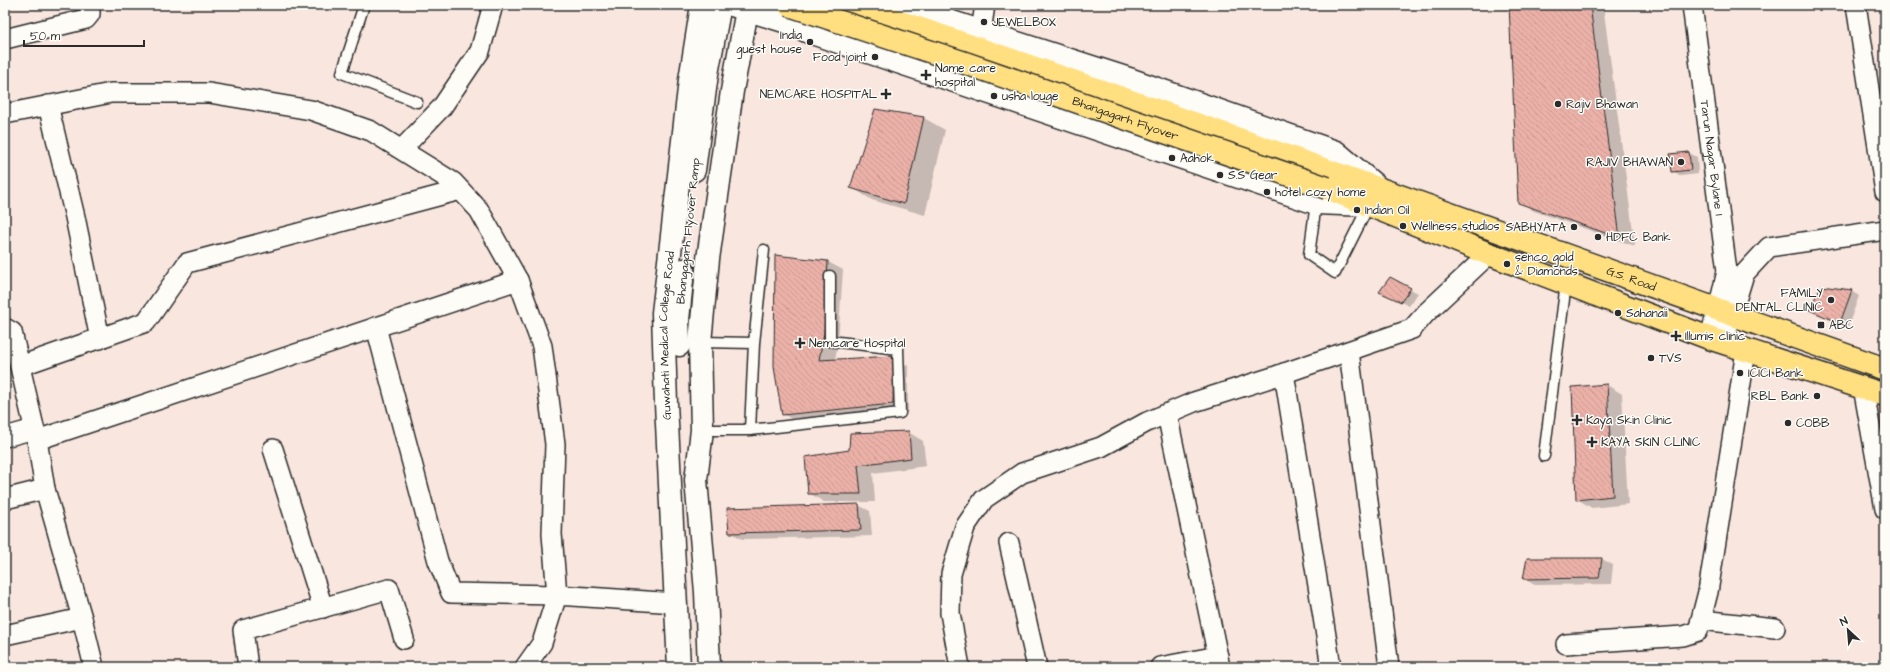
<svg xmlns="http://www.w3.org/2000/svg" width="1890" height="672" font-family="'Architects Daughter',sans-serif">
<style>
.shadow{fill:#0003}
.building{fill:url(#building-back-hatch);stroke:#2b2b2b}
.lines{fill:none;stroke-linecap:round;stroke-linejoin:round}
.service-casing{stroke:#2b2b2b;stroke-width:13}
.minor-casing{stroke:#2b2b2b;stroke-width:22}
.secondary-casing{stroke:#2b2b2b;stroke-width:25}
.primary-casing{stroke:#2b2b2b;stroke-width:25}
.service{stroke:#fdfcf7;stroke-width:10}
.minor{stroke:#fdfcf7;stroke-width:19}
.secondary{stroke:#fdfcf7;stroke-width:22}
.primary{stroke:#ffdf80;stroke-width:22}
.primary-bridge-casing{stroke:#2b2b2b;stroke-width:25;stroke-linecap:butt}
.primary-bridge{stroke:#ffdf80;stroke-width:22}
.poi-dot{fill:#2b2b2b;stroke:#fdfcf7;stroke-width:1.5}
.labels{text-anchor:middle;stroke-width:3;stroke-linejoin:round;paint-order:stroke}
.poi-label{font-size:12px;fill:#2b2b2b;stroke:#fdfcf7;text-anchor:start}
.street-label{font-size:12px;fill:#2b2b2b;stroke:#fdfcf7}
</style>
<defs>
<pattern id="building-back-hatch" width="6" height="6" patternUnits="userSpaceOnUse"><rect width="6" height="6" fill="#ebb1a8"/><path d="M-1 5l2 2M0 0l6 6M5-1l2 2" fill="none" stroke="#ca9891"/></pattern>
</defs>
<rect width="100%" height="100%" fill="#f8e6df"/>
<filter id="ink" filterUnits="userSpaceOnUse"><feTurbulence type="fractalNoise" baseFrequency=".025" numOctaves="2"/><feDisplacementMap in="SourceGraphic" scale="8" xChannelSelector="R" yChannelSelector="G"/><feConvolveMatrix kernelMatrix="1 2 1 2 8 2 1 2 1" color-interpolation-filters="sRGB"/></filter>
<g filter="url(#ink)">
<path class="shadow" d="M 1510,5 L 1603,5 L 1635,246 L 1534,211 L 1519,202 Z
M 876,110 L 924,118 L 945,130 L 925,215 L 872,200 L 851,187 Z
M 1689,153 L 1697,157 L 1698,174 L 1681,176 L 1673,171 L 1671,155 Z
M 828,262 L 843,270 L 838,342 L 835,360 L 893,357 L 908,366 L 908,412 L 798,423 L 783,414 Z
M 1410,289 L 1418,293 L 1409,306 L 1388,296 Z
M 1851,291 L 1859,296 L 1848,326 L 1810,310 Z
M 1607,385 L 1622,394 L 1628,504 L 1592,508 L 1577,499 L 1573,388 Z
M 908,432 L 923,441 L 926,466 L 873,473 L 875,502 L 824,502 L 809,493 L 850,451 Z
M 858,505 L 870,511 L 872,536 L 742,539 L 730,532 Z
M 1602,559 L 1613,565 L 1611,584 L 1535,585 L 1524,579 Z"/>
<path class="building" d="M 1509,5 L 1590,5 L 1620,238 L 1518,203 Z
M 875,109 L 924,117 L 904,204 L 850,188 Z
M 1689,152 L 1691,170 L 1672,172 L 1670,154 Z
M 775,255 L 828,261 L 824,333 L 819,360 L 894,356 L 893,404 L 782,415 L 774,367 Z
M 1390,277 L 1411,288 L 1401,302 L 1379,292 Z
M 1821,286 L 1852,290 L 1840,323 L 1809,310 Z
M 1607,384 L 1613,496 L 1576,500 L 1572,387 Z
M 1863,387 L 1885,395 L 1885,509 Z
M 909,431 L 911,458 L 858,465 L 861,494 L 808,494 L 805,457 L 849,450 L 850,433 Z
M 859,504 L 861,530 L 729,533 L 727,508 Z
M 1527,558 L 1602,558 L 1599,578 L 1523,579 Z"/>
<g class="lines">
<defs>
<path id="service" d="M 364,5 L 342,73 L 417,102
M 1316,203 L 1309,255 L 1335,273 L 1369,205
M 700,342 L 754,343 L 764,250
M 702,430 L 750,430 L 900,413 L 898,349 L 830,341 L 830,276
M 750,430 L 754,343
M 1544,456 L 1566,283"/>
<g id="minor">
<path id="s1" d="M 1692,5 L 1727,271 L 1718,310 L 1709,338"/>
<path d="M 1856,5 L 1885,192"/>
<path d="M 981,31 L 985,5"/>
<path d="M 5,39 L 86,19 L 90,14 L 90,5"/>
<path d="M 48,105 L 75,217 L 100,339"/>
<path d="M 5,114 L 111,93 L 209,93 L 311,110 L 371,131 L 453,182 L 479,210 L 518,280 L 542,346 L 555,444 L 552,534 L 557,595 L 451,593 L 438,561 L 376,327"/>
<path d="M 402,149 L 442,107 L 480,51 L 493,5"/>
<path d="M 5,328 L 12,332 L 37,440"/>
<path d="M 1723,343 L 1744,274 L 1769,247 L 1885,230"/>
<path d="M 1349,351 L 1389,667"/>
<path d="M 20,366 L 146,322 L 187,263 L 460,190"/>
<path d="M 1284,373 L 1331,667"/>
<path d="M 1863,387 L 1885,509"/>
<path d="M 1167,414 L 1220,667"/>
<path d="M 5,437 L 34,429"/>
<path d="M 273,449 L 323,608"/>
<path d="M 45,489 L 82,618"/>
<path d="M 5,499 L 45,489 L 37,440 L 518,280"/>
<path d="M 1009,543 L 1037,667"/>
<path d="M 1701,620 L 1775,628"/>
<path d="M 5,635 L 82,618 L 94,667"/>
<path d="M 1566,644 L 1683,636 L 1698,631 L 1708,592 L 1746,351"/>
<path d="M 248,667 L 243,630 L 389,589 L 404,639"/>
<path d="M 525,667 L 542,643 L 557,595 L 676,603"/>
<path d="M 960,667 L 950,613 L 951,574 L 965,527 L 984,499 L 1022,473 L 1101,447 L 1147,422 L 1194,402 L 1276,376 L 1412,329 L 1426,313 L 1489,254"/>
<path d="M 1160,667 L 1218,656"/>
</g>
<g id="secondary">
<path d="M 732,5 L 784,21 L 809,32 L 1316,203 L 1368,205"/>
<path d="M 899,5 L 1132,80 L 1336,152 L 1377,187"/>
<path d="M 694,170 L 707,74 L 720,5"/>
<path d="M 679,345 L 678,320 L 683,270"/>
<path id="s2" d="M 679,667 L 666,403 L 663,313 L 690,80 L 702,5"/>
<path d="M 709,667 L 706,592 L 696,480 L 702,430 L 700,342 L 708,259 L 732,91 L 747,10"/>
</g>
<g id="primary">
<path id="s3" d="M 850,5 C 1197,121 1540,247 1885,369"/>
<path d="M 1327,188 L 1489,254 L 1709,338 L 1885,395"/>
</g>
</defs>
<use href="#service" class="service-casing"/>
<use href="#minor" class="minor-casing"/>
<use href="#secondary" class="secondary-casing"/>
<use href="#primary" class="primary-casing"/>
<use href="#service" class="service"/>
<use href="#minor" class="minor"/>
<use href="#secondary" class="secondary"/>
<use href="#primary" class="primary"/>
<defs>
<g id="primary-bridge">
<path id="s4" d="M 789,5 L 965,63 L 1327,188"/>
</g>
</defs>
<use href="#primary-bridge" class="primary-bridge-casing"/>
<use href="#primary-bridge" class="primary-bridge"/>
</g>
</g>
<g class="poi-dot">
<circle cx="984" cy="22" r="4"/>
<circle cx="810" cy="42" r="4"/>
<circle cx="875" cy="57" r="4"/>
<path d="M924 69h4v4h4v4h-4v4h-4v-4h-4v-4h4z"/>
<path d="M884 88h4v4h4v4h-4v4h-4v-4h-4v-4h4z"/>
<circle cx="994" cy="96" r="4"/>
<circle cx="1558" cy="104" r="4"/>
<circle cx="1172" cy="158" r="4"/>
<circle cx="1681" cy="162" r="4"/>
<circle cx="1220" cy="175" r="4"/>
<circle cx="1267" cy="192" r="4"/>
<circle cx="1357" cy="210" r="4"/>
<circle cx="1403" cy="226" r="4"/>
<circle cx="1574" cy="227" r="4"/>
<circle cx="1598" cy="237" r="4"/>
<circle cx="1507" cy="264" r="4"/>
<circle cx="1831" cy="300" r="4"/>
<circle cx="1618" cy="313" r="4"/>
<rect x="1817" y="321" width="8" height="8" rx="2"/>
<path d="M1674 330h4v4h4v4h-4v4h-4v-4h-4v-4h4z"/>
<path d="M798 337h4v4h4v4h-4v4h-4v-4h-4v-4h4z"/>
<circle cx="1651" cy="358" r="4"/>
<circle cx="1740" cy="373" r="4"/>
<circle cx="1817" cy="396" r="4"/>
<path d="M1575 414h4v4h4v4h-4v4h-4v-4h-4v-4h4z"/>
<circle cx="1788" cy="423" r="4"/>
<path d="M1590 436h4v4h4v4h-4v4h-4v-4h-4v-4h4z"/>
</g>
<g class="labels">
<g class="poi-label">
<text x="992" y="26">JEWELBOX</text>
<text x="802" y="39" text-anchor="end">India<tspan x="802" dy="14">guest house</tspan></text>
<text x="867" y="61" text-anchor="end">Food joint</text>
<text x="935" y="72">Name care<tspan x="935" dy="14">hospital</tspan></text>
<text x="877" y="98" text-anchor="end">NEMCARE HOSPITAL</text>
<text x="1002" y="100">usha louge</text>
<text x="1566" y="108">Rajiv Bhawan</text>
<text x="1180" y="162">Aahok</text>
<text x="1673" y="166" text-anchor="end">RAJIV BHAWAN</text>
<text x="1228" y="179">S.S Gear</text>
<text x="1275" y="196">hotel cozy home</text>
<text x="1365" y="214">Indian Oil</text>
<text x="1411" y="230">Wellness studios</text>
<text x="1566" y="231" text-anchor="end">SABHYATA</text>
<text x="1606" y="241">HDFC Bank</text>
<text x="1515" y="261">senco gold<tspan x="1515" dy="14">&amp; Diamonds</tspan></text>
<text x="1823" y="297" text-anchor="end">FAMILY<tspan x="1823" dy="14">DENTAL CLINIC</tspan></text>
<text x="1626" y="317">Sahanaii</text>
<text x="1829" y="329">ABC</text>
<text x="1685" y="340">Illumis clinic</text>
<text x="809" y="347">Nemcare Hospital</text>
<text x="1659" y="362">TVS</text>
<text x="1748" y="377">ICICI Bank</text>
<text x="1809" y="400" text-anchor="end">RBL Bank</text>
<text x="1586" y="424">Kaya Skin Clinic</text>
<text x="1796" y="427">COBB</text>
<text x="1601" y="446">KAYA SKIN CLINIC</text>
</g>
<g class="street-label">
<text dy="4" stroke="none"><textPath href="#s4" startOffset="355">Bhangagarh Flyover</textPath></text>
<text dy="4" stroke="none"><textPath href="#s1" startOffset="154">Tarun Nagar Bylane 1</textPath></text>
<text transform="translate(688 231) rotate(-84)" y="4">Bhangagarh Flyover Ramp</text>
<text dy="4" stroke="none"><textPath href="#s3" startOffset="828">G.S. Road</textPath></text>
<text dy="4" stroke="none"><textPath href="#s2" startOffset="332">Guwahati Medical College Road</textPath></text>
</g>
</g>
<rect width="1890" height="672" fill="none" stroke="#fdfcf7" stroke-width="20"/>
<rect x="10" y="10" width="1870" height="652" fill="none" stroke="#2b2b2b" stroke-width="1.5" filter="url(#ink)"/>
<g transform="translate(1848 630) rotate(334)" stroke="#fdfcf7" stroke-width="3" paint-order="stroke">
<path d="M0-3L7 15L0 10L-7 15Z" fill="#2b2b2b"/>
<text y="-6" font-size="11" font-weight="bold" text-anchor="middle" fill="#2b2b2b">N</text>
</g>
<path d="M24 40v6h120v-6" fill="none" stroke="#2b2b2b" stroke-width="2"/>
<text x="30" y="40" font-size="12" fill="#2b2b2b" stroke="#fdfcf7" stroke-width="3" paint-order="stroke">50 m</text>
</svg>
